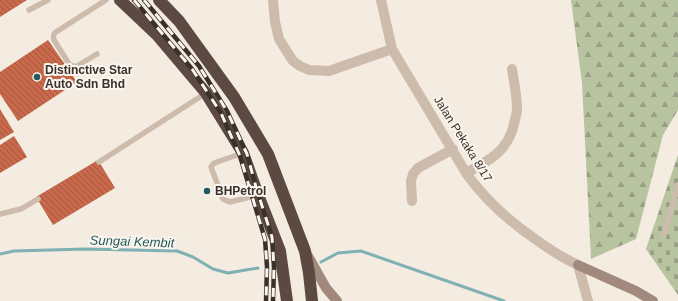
<svg xmlns="http://www.w3.org/2000/svg" width="678" height="301" font-family="Arial,sans-serif">
<style>
.forest{fill:url(#forest-firs)}
.cemetery{fill:url(#cemetery-stones)}
.lines{fill:none;stroke-linecap:round;stroke-linejoin:round}
.stream{stroke:#7fb0b2;stroke-width:3}
.building{fill:url(#building-back-hatch)}
.lane{stroke:#cdbbac;stroke-width:5.5}
.street{stroke:#cdbbac;stroke-width:10}
.secondary{stroke:#a18a7d;stroke-width:10}
.highway{stroke:#5c4a42;stroke-width:12}
.rail-casing{stroke:#3b302b;stroke-width:4.5}
.rail{stroke:#fbf5ee;stroke-width:3;stroke-dasharray:9;stroke-linecap:butt}
.poi-dot{fill:#1f5a5e;stroke:#fbf5ee;stroke-width:1.5}
.labels{text-anchor:middle;stroke-width:4;stroke-linejoin:round;paint-order:stroke}
.poi-label{font-size:12px;font-weight:bold;fill:#3b302b;stroke:#fbf5ee;text-anchor:start}
.street-label{font-size:12px;fill:#3b302b;stroke:#fbf5ee}
.water-label{font-size:13px;font-style:italic;fill:#1f5a5e;stroke:#fbf5ee}
</style>
<defs>
<pattern id="forest-firs" width="22" height="20" patternUnits="userSpaceOnUse"><rect width="22" height="20" fill="#b8c4a0"/><path d="M5 1l3.5 6h-7zM16 11l3.5 6h-7z" fill="#97a083"/></pattern>
<pattern id="cemetery-stones" width="16" height="16" patternUnits="userSpaceOnUse"><rect width="16" height="16" fill="#b8c4a0"/><path d="M2 7V4a2 2 0 0 1 4 0v3zM10 15v-3a2 2 0 0 1 4 0v3z" fill="#97a083"/></pattern>
<pattern id="building-back-hatch" width="6" height="6" patternUnits="userSpaceOnUse"><rect width="6" height="6" fill="#c8694b"/><path d="M-1 5l2 2M0 0l6 6M5-1l2 2" fill="none" stroke="#a4573f"/></pattern>
</defs>
<rect width="100%" height="100%" fill="#f4ebe1"/>
<path class="forest" d="M 571,0 L 678,0 L 678,110 L 663,135 L 636,239 L 591,259 L 582,83 Z"/>
<path class="cemetery" d="M 678,155 L 678,295 L 646,249 Z"/>
<g class="lines">
<path class="stream" d="M 0,254 L 14,251 L 85,249 L 177,251 L 193,257 L 213,269 L 228,273 L 258,268
M 321,262 L 338,253 L 361,251 L 504,301"/>
</g>
<path class="building" d="M 0,0 L 27,0 L 0,17 Z
M 48,40 L 77,82 L 18,121 L 0,94 L 0,72 Z
M 0,109 L 14,132 L 0,140 Z
M 14,136 L 27,157 L 0,173 L 0,145 Z
M 98,160 L 115,188 L 53,225 L 36,197 Z"/>
<g class="lines">
<path class="lane" d="M 29,10 L 48,0
M 97,54 L 77,66 C 73,67 72,66 69,64 L 54,40 C 53,36 53,34 56,32 L 106,0
M 243,153 L 217,162 L 213,164 L 211,167 L 223,199 L 230,202 L 258,195
M 99,162 L 206,93
M 0,214 L 21,209 L 38,199
M 664,235 L 678,185"/>
<path class="street" d="M 273,0 L 275,22 L 279,39 L 293,61 L 300,66 L 309,70 L 329,71 L 392,49
M 381,0 L 392,49 L 466,173 C 485,200 509,221 535,239 C 549,249 563,258 578,265 L 588,301
M 466,173 C 489,161 508,151 514,124 C 515,119 517,114 517,109 C 517,96 514,82 512,69
M 412,201 L 411,181 L 413,174 L 418,168 L 453,149"/>
<path class="secondary" d="M 308,256 L 326,288 L 337,301
M 578,265 L 636,291 L 653,301"/>
<path class="highway" d="M 120,0 L 157,35 L 206,93 L 243,153 L 258,195 L 280,251 L 287,301
M 159,0 L 179,21 L 234,97 L 268,154 L 305,251 L 309,273 L 312,301"/>
<defs>
<path id="rail" d="M 134,0 L 192,69 L 221,113 L 240,156 L 265,239 L 267,267 L 266,301
M 144,0 L 199,66 L 227,111 L 247,154 L 256,187 L 272,237 L 274,267 L 273,301"/>
</defs>
<use href="#rail" class="rail-casing"/>
<use href="#rail" class="rail"/>
</g>
<g class="poi-dot">
<circle cx="37" cy="77" r="4"/>
<circle cx="207" cy="191" r="4"/>
</g>
<g class="labels">
<g class="poi-label">
<text x="45" y="74">Distinctive Star<tspan x="45" dy="14">Auto Sdn Bhd</tspan></text>
<text x="215" y="195">BHPetrol</text>
</g>
<g class="street-label">
<text transform="translate(463 139) rotate(58)" y="4">Jalan Pekaka 8/17</text>
</g>
<g class="water-label">
<text transform="translate(132 241) rotate(2)" y="5">Sungai Kembit</text>
</g>
</g>
</svg>
